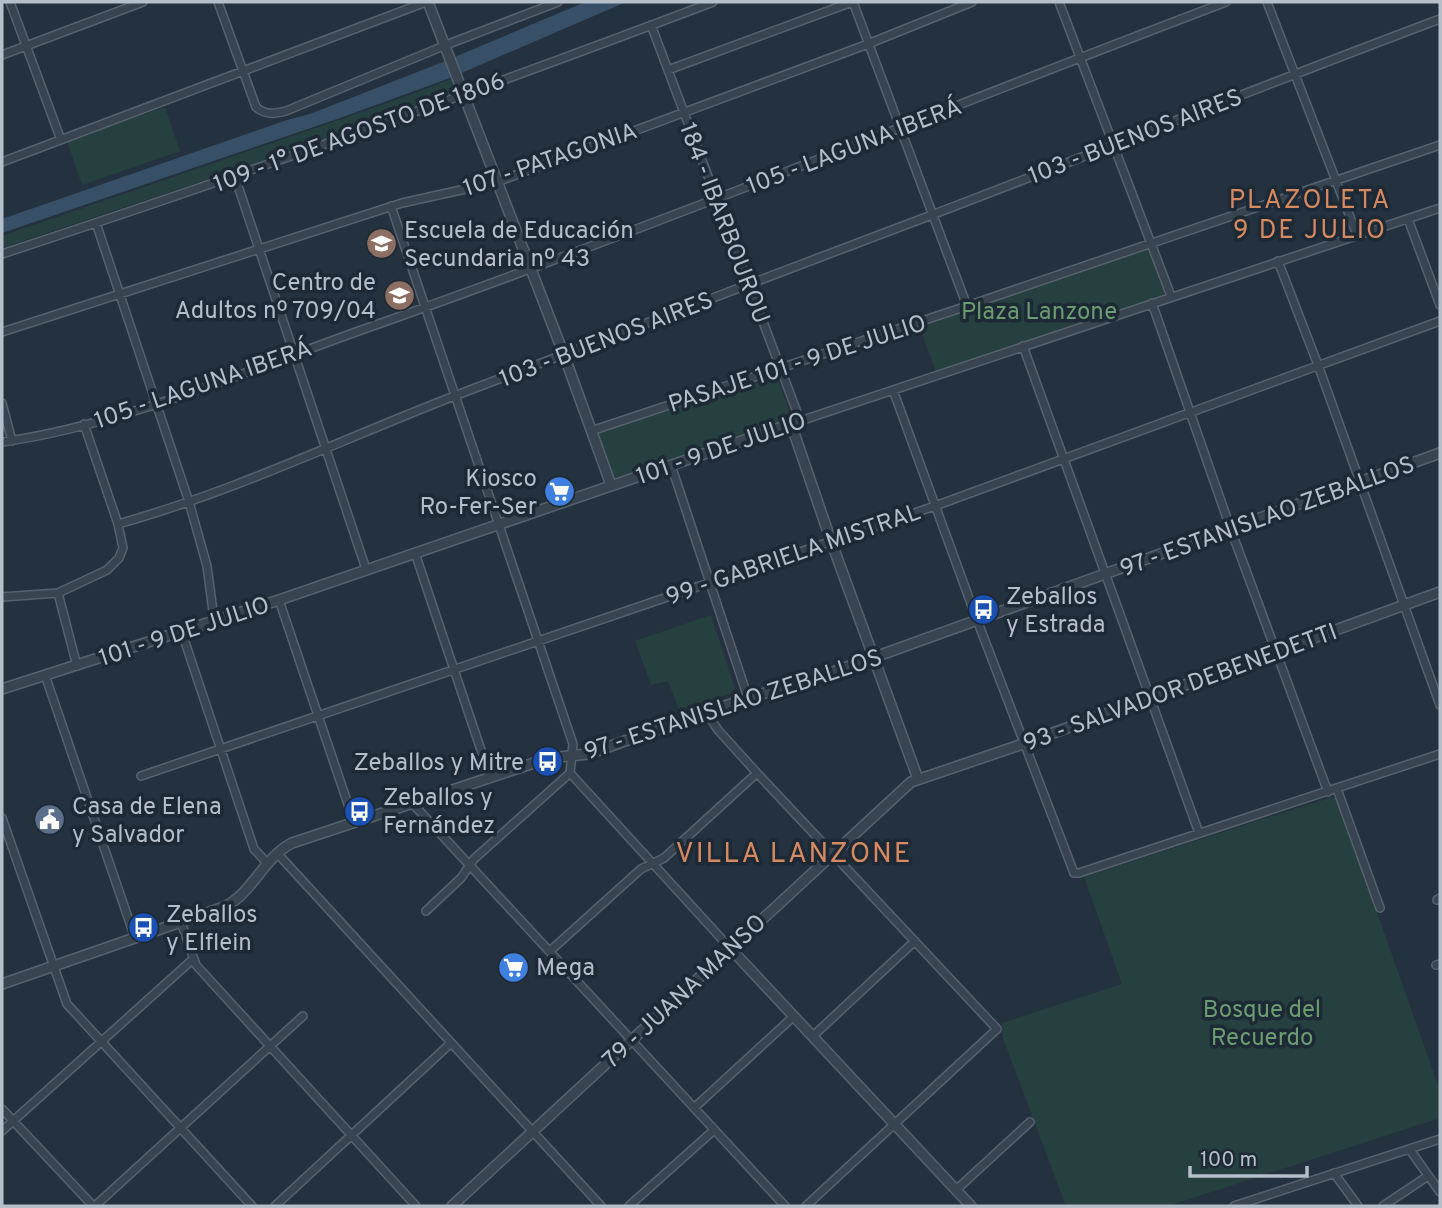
<svg xmlns="http://www.w3.org/2000/svg" width="1442" height="1208" font-family="Overpass,sans-serif">
<style>
.green{fill:#264040}
.water{fill:#385067}
.lines{fill:none;stroke-linecap:round;stroke-linejoin:round}
.minor-casing{stroke:#56626d;stroke-width:10}
.tertiary-casing{stroke:#56626d;stroke-width:12}
.minor{stroke:#38444f;stroke-width:7}
.tertiary{stroke:#38444f;stroke-width:9}
.labels{text-anchor:middle;stroke-width:7;stroke-linejoin:round;paint-order:stroke}
.street-label{font-size:24px;fill:#b4bfca;stroke:#1d2934}
.poi-label{font-size:24px;fill:#b4bfca;stroke:#1d2934;text-anchor:start}
.park-label{font-size:24px;fill:#6b9b71;stroke:#1d2934}
.neighbourhood-label{font-size:26px;letter-spacing:2px;fill:#d78a62;stroke:#1d2934}
.quarter-label{font-size:28px;letter-spacing:2px;fill:#d78a62;stroke:#1d2934}
</style>
<rect width="100%" height="100%" fill="#24323f"/>
<path class="green" d="M 452,79 L 456,89 L 454,93 L 251,165 L 2,248 L 2,236 L 388,103 Z
M 165,107 L 180,151 L 82,185 L 67,141 Z
M 1151,244 L 1171,296 L 937,375 L 918,323 Z
M 776,374 L 792,419 L 615,478 L 598,434 Z
M 711,615 L 735,688 L 730,694 L 680,712 L 668,681 L 651,685 L 635,641 Z
M 1332,797 L 1337,799 L 1440,1091 L 1440,1118 L 1168,1206 L 1066,1206 L 1003,1038 L 1002,1023 L 1122,984 L 1084,877 Z"/>
<path class="water" d="M 585,2 L 626,2 L 450,78 L 340,118 L 2,233 L 2,219 L 287,120 L 310,114 L 443,62 Z"/>
<g class="lines">
<defs>
<path id="minor" d="M 10,2 L 61,140
M 218,2 L 256,107 C 265,115 274,114 286,111 L 446,45 L 558,2
M 853,2 L 967,306
M 1059,2 L 1171,296
M 1267,2 L 1357,235
M 651,25 L 800,420
M 2,55 L 143,2
M 668,70 L 852,2
M 2,162 L 426,2
M 235,177 L 366,569
M 391,206 L 573,744 L 570,773
M 1408,219 L 1440,305
M 96,223 L 189,502 L 207,566 L 214,619
M 2,254 C 241,176 478,91 713,2
M 1278,261 L 1318,365 L 1440,705
M 1152,303 L 1231,530 L 1328,792
M 2,332 L 402,203 L 497,182 L 868,44 L 972,2
M 1023,346 L 1199,833
M 893,390 L 977,620 L 1074,873 L 1079,873 L 1440,754
M 2,403 L 12,441
M 84,424 L 118,524
M 791,424 L 1440,208
M 591,431 L 967,306 L 1440,145
M 2,442 C 124,425 253,368 370,327 C 658,225 941,110 1226,2
M 671,465 L 748,698
M 415,553 L 490,777
M 58,593 L 77,666
M 2,597 L 58,593 L 107,570 L 119,558 L 123,548 L 118,524 C 240,490 353,434 470,390 C 624,333 777,275 929,216 C 1100,151 1269,83 1440,19
M 279,600 L 354,822
M 181,630 L 254,849 L 267,863
M 45,675 L 135,938
M 707,713 L 718,730 L 757,773 L 997,1029 L 806,1206
M 570,773 L 730,948
M 141,776 L 935,506 L 1440,321
M 1337,789 L 1380,908
M 413,804 L 785,1206
M 2,818 L 67,1004 L 252,1206
M 277,853 L 601,1206
M 1437,900 L 1440,898
M 426,911 L 461,878 L 474,859 L 570,773
M 181,922 L 196,965 L 416,1206
M 550,951 L 641,869 L 664,858 L 757,773
M 1436,965 L 1440,964
M 813,1036 L 915,941
M 694,1108 L 794,1016
M 2,1109 L 93,1206
M 2,1131 L 192,960
M 1410,1150 L 1440,1192
M 1334,1173 L 1358,1206
M 956,1190 L 1030,1122
M 95,1206 L 303,1016
M 275,1206 L 451,1043
M 629,1206 L 714,1130
M 1234,1206 L 1440,1139
M 1383,1206 L 1428,1176"/>
<path id="tertiary" d="M 428,2 L 564,355 L 611,485
M 2,689 L 279,600 L 791,424 L 831,541 L 918,779
M 730,948 L 971,1206
M 2,984 L 224,907 C 252,894 263,858 292,843 L 549,758 L 588,754 L 748,698 L 825,675 L 1440,453
M 452,1206 L 911,782 L 1023,744 L 1440,592"/>
</defs>
<use href="#minor" class="minor-casing"/>
<use href="#tertiary" class="tertiary-casing"/>
<use href="#minor" class="minor"/>
<use href="#tertiary" class="tertiary"/>
</g>
<defs>
<symbol id="school-disc" viewBox="-11 -11 22 22"><circle r="9.5" fill="#8d6e63" stroke="#1d2934"/><path d="M0-5L7-2L0 1L-7-2ZM-4 1L0 2.5L4 1V4Q0 6-4 4Z" fill="#fff"/></symbol>
<symbol id="supermarket-disc" viewBox="-11 -11 22 22"><circle r="9.5" fill="#3f7fe0" stroke="#1d2934"/><path d="M-6-5.5h2.5l.6 2H6L4.5 2H-2.5L-4.4-4H-6ZM-1.5 3.2a1.3 1.3 0 1 0 .1 0ZM3 3.2a1.3 1.3 0 1 0 .1 0Z" fill="#fff"/></symbol>
<symbol id="bus-disc" viewBox="-11 -11 22 22"><circle r="9.5" fill="#1a4fb4" stroke="#1d2934"/><path d="M-5-6H5V4H4V6H2V4H-2V6H-4V4H-5ZM-3.5-4V0h7V-4ZM-3.5 1.2v1.5H-2V1.2ZM2 1.2v1.5H3.5V1.2Z" fill="#fff"/></symbol>
<symbol id="civic-disc" viewBox="-11 -11 22 22"><circle r="9.5" fill="#5c6f8a" stroke="#1d2934"/><path d="M-.6-6.5H3V-4.5H.6V-3L4-1V1h2V6H-6V1h2V-1L-.6-3ZM-1.2 2.5V6h2.4V2.5Z" fill="#fff"/></symbol>
</defs>
<g fill-rule="evenodd">
<use href="#school-disc" x="364" y="226" width="35" height="35"/>
<use href="#school-disc" x="382" y="278" width="35" height="35"/>
<use href="#supermarket-disc" x="542" y="474" width="35" height="35"/>
<use href="#bus-disc" x="966" y="592" width="35" height="35"/>
<use href="#bus-disc" x="530" y="744" width="35" height="35"/>
<use href="#bus-disc" x="342" y="794" width="35" height="35"/>
<use href="#civic-disc" x="32" y="802" width="35" height="35"/>
<use href="#bus-disc" x="126" y="910" width="35" height="35"/>
<use href="#supermarket-disc" x="496" y="950" width="35" height="35"/>
</g>
<g class="labels">
<g class="street-label">
<text transform="translate(359 132) rotate(-20)" y="8">109 - 1° DE AGOSTO DE 1806</text>
<text transform="translate(1135 136) rotate(-21)" y="8">103 - BUENOS AIRES</text>
<text transform="translate(854 146) rotate(-21)" y="8">105 - LAGUNA IBERÁ</text>
<text transform="translate(550 159) rotate(-19)" y="8">107 - PATAGONIA</text>
<text transform="translate(725 223) rotate(69)" y="8">184 - IBARBOUROU</text>
<text transform="translate(606 339) rotate(-21)" y="8">103 - BUENOS AIRES</text>
<text transform="translate(797 363) rotate(-18)" y="8">PASAJE 101 - 9 DE JULIO</text>
<text transform="translate(203 384) rotate(-19)" y="8">105 - LAGUNA IBERÁ</text>
<text transform="translate(721 448) rotate(-19)" y="8">101 - 9 DE JULIO</text>
<text transform="translate(1267 516) rotate(-20)" y="8">97 - ESTANISLAO ZEBALLOS</text>
<text transform="translate(793 554) rotate(-19)" y="8">99 - GABRIELA MISTRAL</text>
<text transform="translate(184 631) rotate(-18)" y="8">101 - 9 DE JULIO</text>
<text transform="translate(1180 687) rotate(-20)" y="8">93 - SALVADOR DEBENEDETTI</text>
<text transform="translate(733 704) rotate(-18)" y="8">97 - ESTANISLAO ZEBALLOS</text>
<text transform="translate(684 991) rotate(-43)" y="8">79 - JUANA MANSO</text>
</g>
<g class="poi-label">
<text x="404" y="238">Escuela de Educación<tspan x="404" dy="28">Secundaria nº 43</tspan></text>
<text x="376" y="290" text-anchor="end">Centro de<tspan x="376" dy="28">Adultos nº 709/04</tspan></text>
<text x="537" y="486" text-anchor="end">Kiosco<tspan x="537" dy="28">Ro-Fer-Ser</tspan></text>
<text x="1006" y="604">Zeballos<tspan x="1006" dy="28">y Estrada</tspan></text>
<text x="524" y="770" text-anchor="end">Zeballos y Mitre</text>
<text x="383" y="805">Zeballos y<tspan x="383" dy="28">Fernández</tspan></text>
<text x="72" y="814">Casa de Elena<tspan x="72" dy="28">y Salvador</tspan></text>
<text x="166" y="922">Zeballos<tspan x="166" dy="28">y Elflein</tspan></text>
<text x="536" y="975">Mega</text>
</g>
<g class="park-label">
<text x="1039" y="319">Plaza Lanzone</text>
<text x="1262" y="1017">Bosque del<tspan x="1262" dy="28">Recuerdo</tspan></text>
</g>
<g class="neighbourhood-label">
<text x="1310" y="208">PLAZOLETA<tspan x="1310" dy="30">9 DE JULIO</tspan></text>
</g>
<g class="quarter-label">
<text x="794" y="862">VILLA LANZONE</text>
</g>
</g>
<rect width="1442" height="1208" fill="none" stroke="#b4bfca" stroke-width="7"/>
<path d="M1190 1166v10h117v-10" fill="none" stroke="#b4bfca" stroke-width="3.5"/>
<text x="1200" y="1166" font-size="21" fill="#b4bfca" stroke="#1d2934" stroke-width="5" paint-order="stroke">100 m</text>
</svg>
